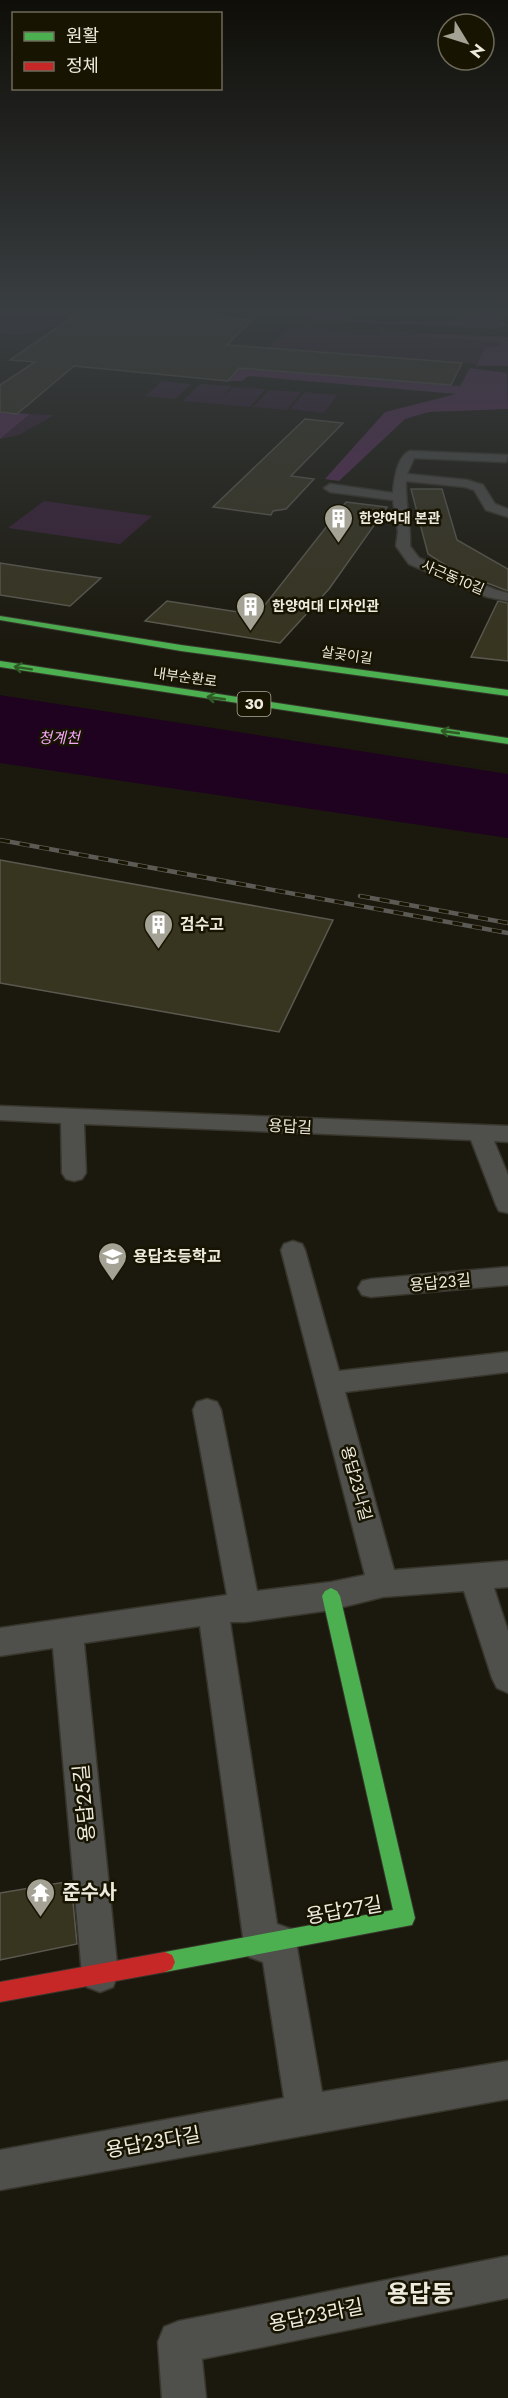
<svg xmlns="http://www.w3.org/2000/svg" width="508" height="2398" font-family="Jost,'Noto Sans KR',sans-serif">
<style>
.green{fill:#381e38}
.forest{fill:#5a2c5a}
.water{fill:#1f021f}
.pier{fill:#1b190e}
.building{fill:#373420;stroke:#5b594f;stroke-width:1.5}
.lines{fill:none;stroke-linecap:round;stroke-linejoin:round}
.street-casing{stroke:#38362c;stroke-width:3}
.fast-casing{stroke:#38362c;stroke-width:2}
.jam-casing{stroke:#38362c;stroke-width:2}
.street{fill:#4f4f4b;fill-rule:evenodd}
.fast{fill:#4caf50;fill-rule:evenodd}
.jam{fill:#c62828;fill-rule:evenodd}
.rail-casing{stroke:#5c5a55;stroke-width:4.5}
.rail{stroke:#181402;stroke-width:3;stroke-dasharray:10;stroke-linecap:butt}
.oneway{stroke:#2f5a25}
.labels{text-anchor:middle;stroke-width:5;stroke-linejoin:round;paint-order:stroke}
.far-poi-label{font-size:14px;font-weight:bold;fill:#eeebde;stroke:#181402;text-anchor:start}
.far-street-label{font-size:14px;fill:#eeebde;stroke:#181402}
.shield{fill:#181402;stroke:#aeaa9c;stroke-width:1.5}
.shield-label{font-size:15px;font-weight:bold;fill:#eeebde}
.far-water-label{font-size:15px;font-style:italic;fill:#f6a8f8;stroke:#181402}
.poi-label{font-size:16px;font-weight:bold;fill:#eeebde;stroke:#181402;text-anchor:start}
.street-label{font-size:16px;fill:#eeebde;stroke:#181402}
.near-street-label{font-size:20px;fill:#eeebde;stroke:#181402}
.near-poi-label{font-size:20px;font-weight:bold;fill:#eeebde;stroke:#181402;text-anchor:start}
.near-quarter-label{font-size:24px;font-weight:bold;fill:#eeebde;stroke:#181402}
</style>
<rect width="100%" height="100%" fill="#1b190e"/>
<path class="green" d="M 0,309 L 99,309 C 82,316 35,335 18,335 C 11,335 8,333 0,334 Z
M 304,327 L 381,334 L 376,330 L 435,334 L 420,336 L 495,340 L 501,342 L 501,345 L 485,348 L 477,364 L 267,348 L 284,331 Z
M 162,381 L 191,384 L 175,399 L 145,396 Z
M 200,384 L 232,386 L 222,398 L 234,387 L 265,389 L 250,407 L 183,401 Z
M 269,390 L 301,392 L 287,410 L 253,407 Z
M 305,392 L 337,395 L 324,413 L 290,409 Z
M 30,414 L 54,415 L 19,435 L 0,439 Z
M 44,501 L 152,516 L 120,544 L 8,528 Z"/>
<path class="forest" d="M 479,309 L 492,309 L 508,326 L 493,329 L 321,320 L 309,318 L 298,312 L 343,310 L 345,320 L 375,320 L 376,322 L 458,320 L 458,318 L 483,318 Z
M 435,334 L 508,337 L 508,366 L 476,366 L 485,348 L 501,345 L 501,342 L 417,336 Z
M 240,368 L 460,386 L 470,368 L 507,373 L 508,409 L 429,412 L 405,419 L 339,481 L 325,479 L 385,412 L 456,394 L 249,376 L 242,381 L 228,381 Z
M 0,412 L 30,414 L 0,439 Z"/>
<path class="water" d="M 0,695 L 508,774 L 508,838 L 0,763 Z"/>
<path class="pier" d="M 0,692 L 508,771 L 508,772 L 0,695 Z"/>
<path class="building" d="M 84,309 L 152,309 L 221,314 L 217,318 L 252,320 L 227,345 L 462,363 L 451,385 L 239,368 L 228,381 L 74,366 L 17,414 L 0,412 L 0,385 L 35,362 L 10,360 Z
M 305,419 L 343,423 L 291,476 L 314,479 L 286,509 L 273,511 L 271,515 L 213,507 Z
M 411,489 L 442,489 L 457,540 L 508,569 L 508,591 L 453,570 L 428,554 Z
M 346,502 L 387,507 L 329,589 L 280,643 L 145,621 L 167,601 L 257,615 Z
M 0,563 L 45,570 L 101,578 L 70,606 L 0,595 Z
M 498,601 L 508,603 L 508,661 L 471,657 Z
M 0,860 L 333,920 L 279,1032 L 0,983 Z
M 71,1881 L 77,1944 L 0,1960 L 0,1893 Z"/>
<g class="lines">
<defs>
<path id="street" d="M 410,451 L 508,455 L 506,462 L 414,458 L 407,474 L 467,480 L 483,485 L 495,504 L 508,509 L 508,517 L 486,510 L 474,490 L 465,487 L 406,481 C 405,503 411,524 410,546 L 419,558 L 496,590 L 508,593 L 508,601 L 487,597 L 409,564 L 396,546 L 398,532 L 393,500 L 330,492 L 324,488 L 330,484 L 393,493 C 394,480 397,456 410,451 Z
M 0,1106 L 508,1126 L 508,1142 L 494,1141 L 508,1175 L 508,1213 L 499,1211 L 496,1205 L 471,1140 L 84,1124 L 86,1173 L 82,1179 L 74,1181 L 66,1179 L 62,1173 L 61,1123 L 0,1120 Z
M 293,1241 L 302,1244 L 305,1250 L 339,1371 L 508,1352 L 508,1372 L 345,1392 L 394,1570 L 508,1561 L 508,1587 L 494,1588 L 508,1631 L 508,1693 L 497,1688 L 492,1678 L 464,1591 L 383,1597 L 331,1610 L 245,1622 L 230,1622 L 277,1924 L 291,1929 L 296,1942 L 322,2092 L 508,2061 L 508,2099 L 0,2190 L 0,2150 L 284,2098 L 263,1962 L 249,1957 L 244,1944 L 200,1626 L 84,1643 L 118,1974 L 113,1987 L 100,1992 L 87,1987 L 82,1974 L 53,1648 L 0,1656 L 0,1628 L 227,1595 L 193,1410 L 197,1402 L 207,1399 L 217,1402 L 221,1410 L 257,1591 L 331,1582 L 365,1575 L 281,1250 L 284,1244 Z
M 508,1267 L 508,1285 L 371,1297 L 362,1295 L 358,1288 L 362,1281 L 371,1279 Z
M 508,2256 L 508,2298 L 202,2359 L 206,2398 L 162,2398 L 158,2342 L 164,2327 L 179,2321 Z"/>
<path id="fast" d="M 0,616 L 181,645 L 508,690 L 508,696 L 181,651 L 0,620 Z
M 0,661 L 508,738 L 508,744 L 0,667 Z
M 331,1588 L 337,1591 L 340,1596 L 415,1918 L 412,1925 L 165,1972 L 158,1969 L 155,1962 L 158,1955 L 165,1952 L 393,1910 L 322,1596 L 325,1591 Z"/>
<path id="jam" d="M 165,1952 L 172,1955 L 175,1962 L 172,1969 L 165,1972 L 0,2002 L 0,1982 Z"/>
</defs>
<use href="#street" class="street-casing"/>
<use href="#fast" class="fast-casing"/>
<use href="#jam" class="jam-casing"/>
<use href="#street" class="street"/>
<use href="#fast" class="fast"/>
<use href="#jam" class="jam"/>
<defs>
<path id="rail" d="M 0,840 L 508,933
M 360,896 L 508,923"/>
</defs>
<use href="#rail" class="rail-casing"/>
<use href="#rail" class="rail"/>
</g>
<defs><path id="oneway-shaft" d="M-6 0H5M1.5-3L5.5 0L1.5 3" fill="none" stroke-width="1.6" stroke-linecap="round" stroke-linejoin="round" transform="scale(1.5)"/></defs>
<g class="oneway">
<use href="#oneway-shaft" transform="translate(23 668) rotate(-171)"/>
<use href="#oneway-shaft" transform="translate(216 698) rotate(-172)"/>
<use href="#oneway-shaft" transform="translate(450 732) rotate(-172)"/>
</g>
<linearGradient id="sky" x2="0" y2="1"><stop stop-color="#0f0e08"/><stop offset="0.48" stop-color="#393e41"/><stop offset="1" stop-color="#393e41" stop-opacity="0"/></linearGradient>
<rect width="508" height="645" fill="url(#sky)"/>
<defs>
<symbol id="building-pin" viewBox="-11 -11 22 30"><path d="M0 17L-7.5 6A9.5 9.5 0 1 1 7.5 6Z" fill="#a4a295" stroke="#181402"/><path d="M-4-6H4V6H1V3H-1V6H-4ZM-2.5-4.3h1.7v1.8h-1.7ZM.8-4.3h1.7v1.8H.8ZM-2.5-1h1.7V.8h-1.7ZM.8-1h1.7V.8H.8Z" fill="#fff"/></symbol>
<symbol id="school-pin" viewBox="-11 -11 22 30"><path d="M0 17L-7.5 6A9.5 9.5 0 1 1 7.5 6Z" fill="#a4a295" stroke="#181402"/><path d="M0-5L7-2L0 1L-7-2ZM-4 1L0 2.5L4 1V4Q0 6-4 4Z" fill="#fff"/></symbol>
<symbol id="temple-pin" viewBox="-11 -11 22 30"><path d="M0 17L-7.5 6A9.5 9.5 0 1 1 7.5 6Z" fill="#a4a295" stroke="#181402"/><path d="M0-6L5-2H3V0L6.5 2.5H4V6H1.5V3h-3V6H-4V2.5H-6.5L-3 0V-2H-5Z" fill="#fff"/></symbol>
</defs>
<g fill-rule="evenodd">
<use href="#building-pin" x="322" y="502" width="33" height="45"/>
<use href="#building-pin" x="234" y="590" width="33" height="45"/>
<use href="#building-pin" x="142" y="908" width="33" height="45"/>
<use href="#school-pin" x="96" y="1240" width="33" height="45"/>
<use href="#temple-pin" x="24" y="1876" width="33" height="45"/>
</g>
<g class="labels">
<g class="far-poi-label">
<text x="359" y="523">한양여대 본관</text>
<text x="272" y="611">한양여대 디자인관</text>
</g>
<g class="far-street-label">
<text transform="translate(453 577) rotate(23)" y="5">사근동10길</text>
<text transform="translate(347 655) rotate(8)" y="5">살곶이길</text>
<text transform="translate(185 677) rotate(8)" y="5">내부순환로</text>
</g>
<rect class="shield" x="237.5" y="692" width="33" height="24" rx="4.5"/>
<g class="shield-label">
<text x="254" y="709">30</text>
</g>
<g class="far-water-label">
<text x="59" y="743">청계천</text>
</g>
<g class="poi-label">
<text x="180" y="930">검수고</text>
<text x="133" y="1262">용답초등학교</text>
</g>
<g class="street-label">
<text transform="translate(290 1126) rotate(3)" y="6">용답길</text>
<text transform="translate(440 1282) rotate(-5)" y="6">용답23길</text>
<text transform="translate(357 1483) rotate(75)" y="6">용답23나길</text>
</g>
<g class="near-street-label">
<text transform="translate(84 1803) rotate(-95)" y="7">용답25길</text>
<text transform="translate(344 1910) rotate(-10)" y="7">용답27길</text>
<text transform="translate(153 2142) rotate(-10)" y="7">용답23다길</text>
<text transform="translate(316 2315) rotate(-11)" y="7">용답23라길</text>
</g>
<g class="near-poi-label">
<text x="62" y="1899">준수사</text>
</g>
<g class="near-quarter-label">
<text x="420" y="2302">용답동</text>
</g>
</g>
<rect x="12" y="12" width="210" height="78" fill="#181402" stroke="#6e6a5a" stroke-width="1.5"/>
<rect x="24" y="32" width="30" height="9" fill="#4caf50" stroke="#6e6a5a" stroke-width="1.5"/>
<text x="66" y="42" font-size="18" fill="#eeebde">원활</text>
<rect x="24" y="62" width="30" height="9" fill="#c62828" stroke="#6e6a5a" stroke-width="1.5"/>
<text x="66" y="72" font-size="18" fill="#eeebde">정체</text>
<g transform="translate(466 42) rotate(128)"><circle r="28" fill="#181402" stroke="#6e6a5a" stroke-width="1.5"/>
<path d="M0-4.5L10 22L0 15L-10 22Z" fill="#a4a295"/>
<text y="-9" font-size="16" font-weight="bold" text-anchor="middle" fill="#eeebde">N</text>
</g>
</svg>
